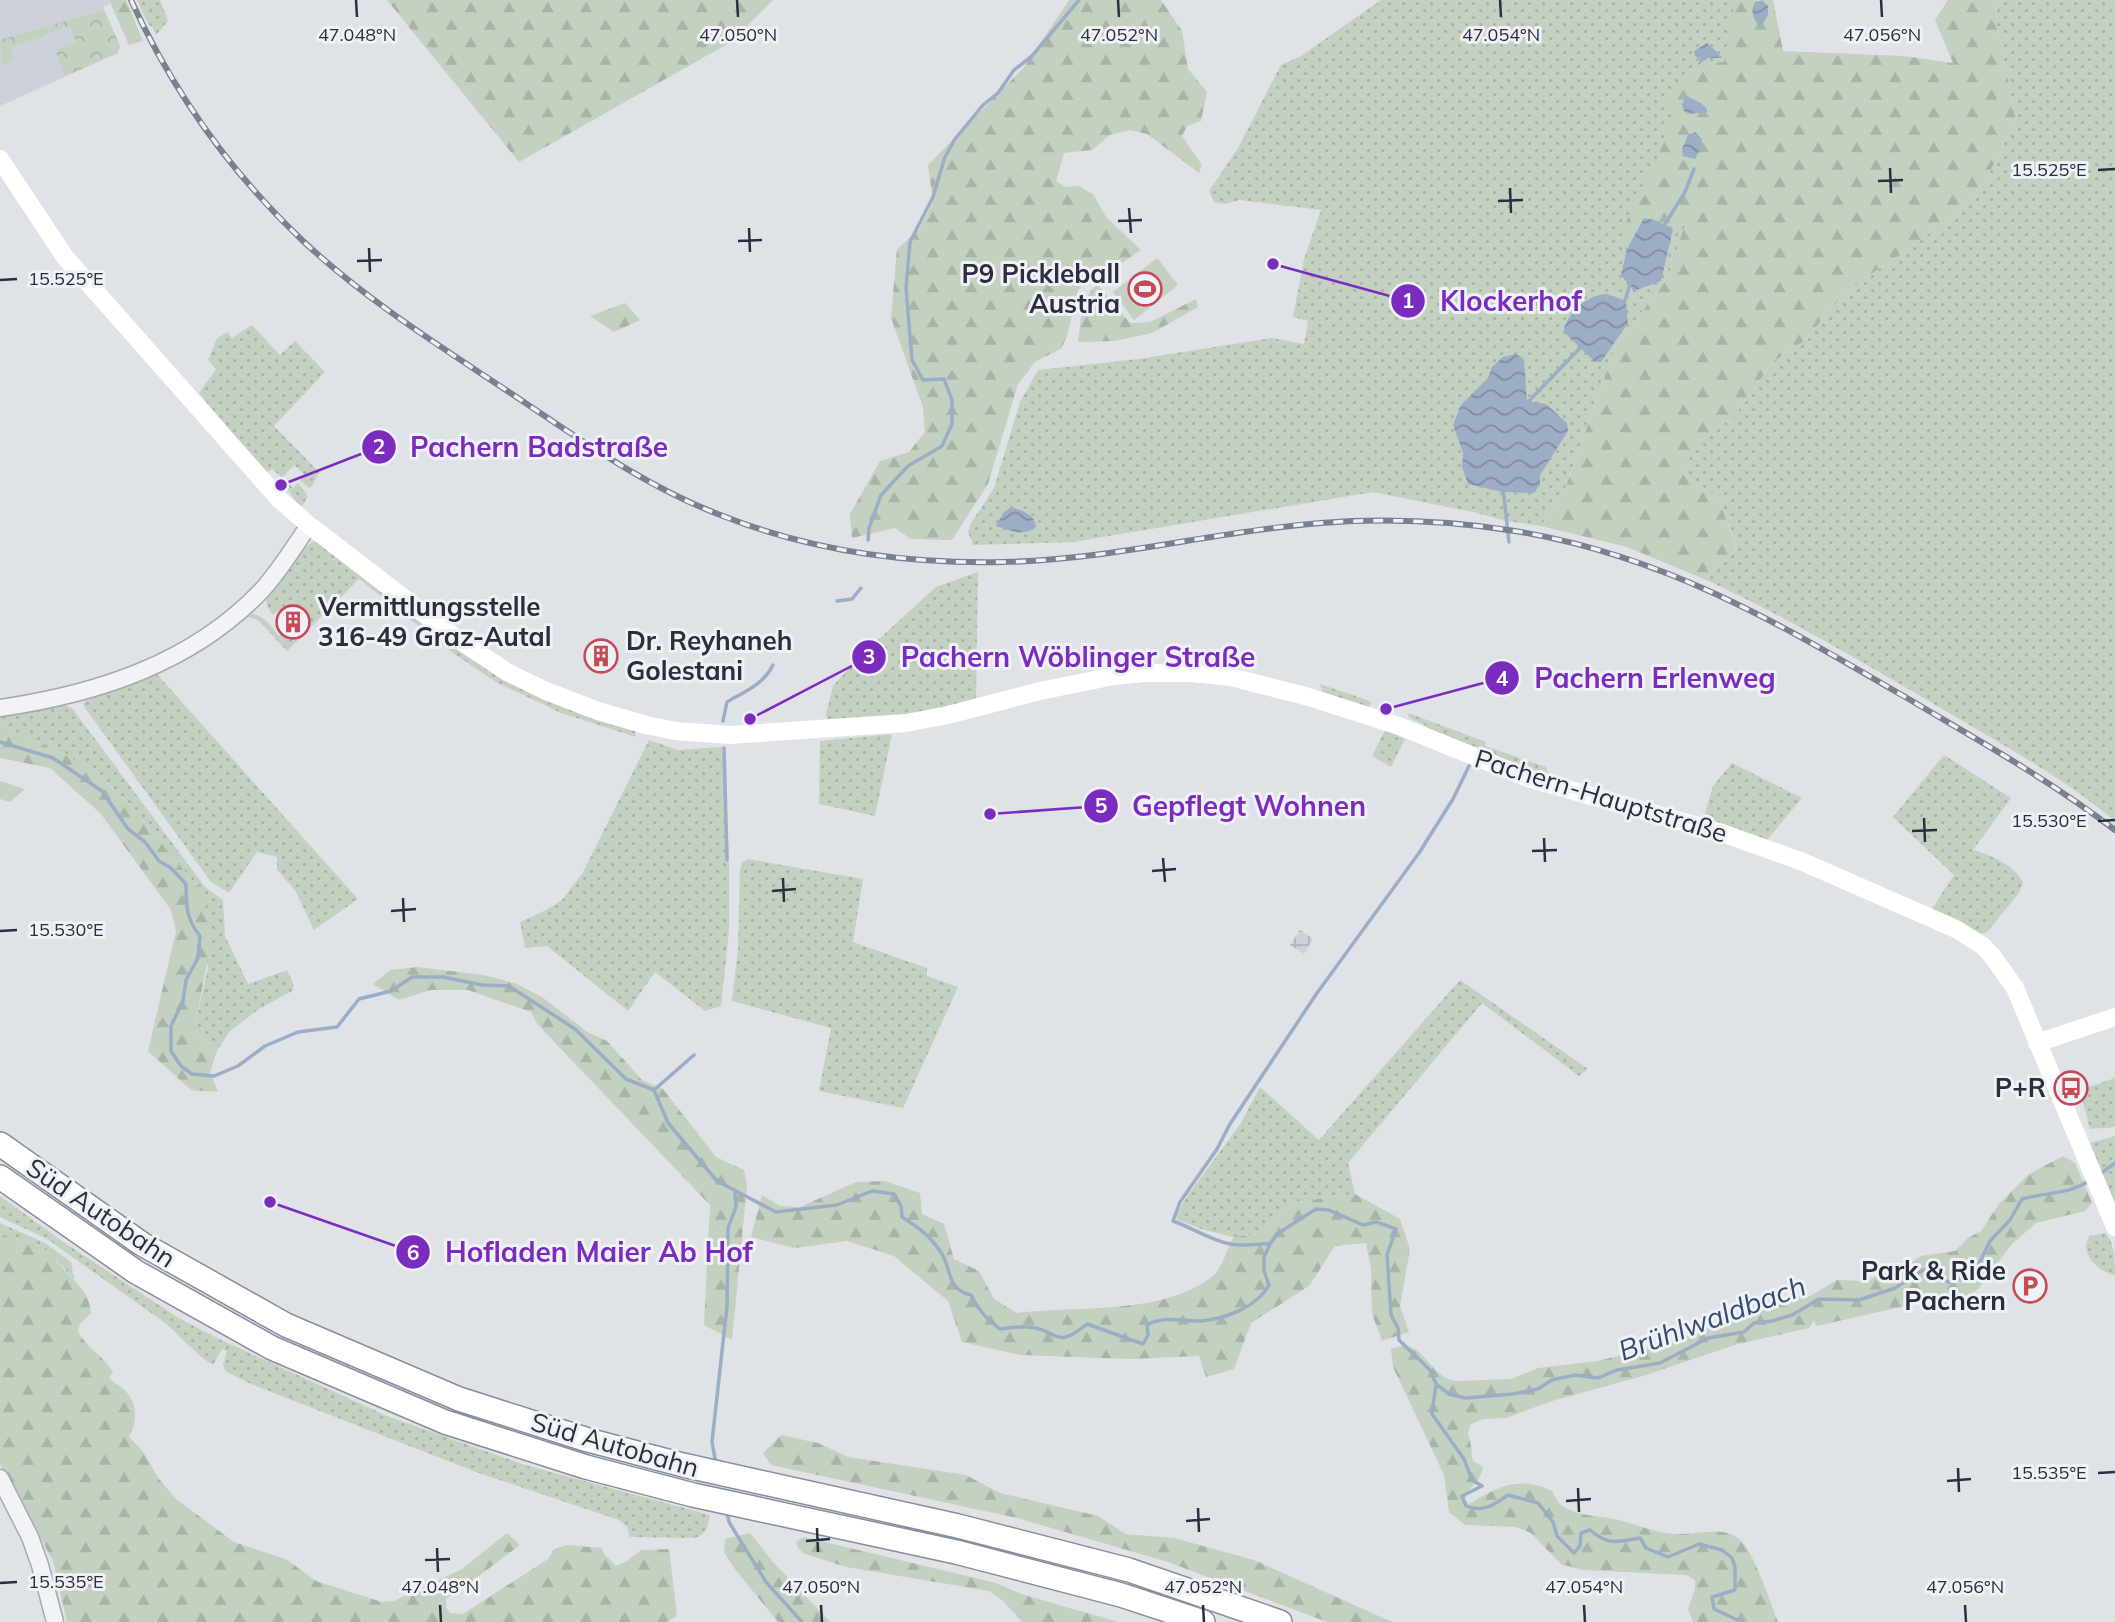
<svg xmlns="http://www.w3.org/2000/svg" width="2115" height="1622" font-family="Mulish,sans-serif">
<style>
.built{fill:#cdd1d9}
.industrial{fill:url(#industrial-grid)}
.grass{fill:url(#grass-dots)}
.forest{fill:url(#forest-firs)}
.park{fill:url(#park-crowns)}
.pitch{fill:#c4d1c1}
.water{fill:url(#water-waves)}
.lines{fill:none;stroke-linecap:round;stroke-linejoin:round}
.stream{stroke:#9cadc6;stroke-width:3.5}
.tertiary-casing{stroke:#a5a9b1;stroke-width:19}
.motorway-casing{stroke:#878e9d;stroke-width:26}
.tertiary{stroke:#f1f3f6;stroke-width:16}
.secondary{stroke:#fff;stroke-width:18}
.motorway{stroke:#fff;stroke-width:23}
.rail-casing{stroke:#798090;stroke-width:6}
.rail{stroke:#eef1f5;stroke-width:3.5;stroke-dasharray:10;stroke-linecap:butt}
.ticks{fill:none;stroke:#292f3e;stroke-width:2.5}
.labels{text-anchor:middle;stroke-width:6;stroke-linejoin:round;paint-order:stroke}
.poi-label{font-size:26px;font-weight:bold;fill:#292f3e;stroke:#eef1f5;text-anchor:end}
.street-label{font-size:26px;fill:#292f3e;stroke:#eef1f5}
.water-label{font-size:28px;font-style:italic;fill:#354b6f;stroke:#eef1f5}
.ticks-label{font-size:18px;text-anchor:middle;fill:#292f3e;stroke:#eef1f5;stroke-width:6;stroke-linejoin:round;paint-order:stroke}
.leader{fill:none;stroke:#7b2cbf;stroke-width:2.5}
.callout-dot{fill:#7b2cbf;stroke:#eef1f5;stroke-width:2.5}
.mark-label{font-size:21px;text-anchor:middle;font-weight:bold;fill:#fff}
.callout-label{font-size:28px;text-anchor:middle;font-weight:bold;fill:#7b2cbf;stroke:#eef1f5;stroke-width:6;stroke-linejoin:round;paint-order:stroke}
</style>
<defs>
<pattern id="industrial-grid" width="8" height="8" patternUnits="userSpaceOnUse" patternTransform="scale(1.75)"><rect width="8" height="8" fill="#cdd1d9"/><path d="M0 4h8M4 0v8" fill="none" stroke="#b0b4bb"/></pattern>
<pattern id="grass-dots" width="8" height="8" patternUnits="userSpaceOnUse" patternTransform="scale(1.75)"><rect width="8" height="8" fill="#c4d1c1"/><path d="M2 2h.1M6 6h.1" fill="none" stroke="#a8b4a7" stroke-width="1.8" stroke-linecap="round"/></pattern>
<pattern id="forest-firs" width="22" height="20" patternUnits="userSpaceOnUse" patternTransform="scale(1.75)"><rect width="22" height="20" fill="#c4d1c1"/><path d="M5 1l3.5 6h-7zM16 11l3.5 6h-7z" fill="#a8b4a7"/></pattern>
<pattern id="park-crowns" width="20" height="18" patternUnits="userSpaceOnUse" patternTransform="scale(1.75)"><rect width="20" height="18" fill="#c4d1c1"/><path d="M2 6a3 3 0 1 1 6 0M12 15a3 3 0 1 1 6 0" fill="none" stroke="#a8b4a7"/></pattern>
<pattern id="water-waves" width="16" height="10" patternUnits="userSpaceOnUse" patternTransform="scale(1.75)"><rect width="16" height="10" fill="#9cadc6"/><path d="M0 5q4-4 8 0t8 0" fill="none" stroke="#7f8da2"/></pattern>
</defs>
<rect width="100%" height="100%" fill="#dfe2e7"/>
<path class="built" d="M 0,0 L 109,0 L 110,4 L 103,7 L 120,46 L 118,53 L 0,106 Z"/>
<path class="industrial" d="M 1300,930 L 1313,939 L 1304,954 L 1290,945 Z"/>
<path class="grass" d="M 137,0 L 160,0 L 168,21 L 156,35 L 152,27 L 148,24 Z
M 1381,0 L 1745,0 L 1710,157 L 1668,277 L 1616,346 L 1565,489 L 1541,526 L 1506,521 L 1473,512 L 1373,492 L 1073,542 L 973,545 L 968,532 L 971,523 L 994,488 L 1020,402 L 1038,370 L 1138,359 L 1272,338 L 1304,344 L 1308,321 L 1293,317 L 1304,259 L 1321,210 L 1239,200 L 1225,204 L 1214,202 L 1209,191 L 1238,148 L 1281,65 L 1301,56 Z
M 2003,0 L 2115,0 L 2115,821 C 2062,777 2003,745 1944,710 C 1865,664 1787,617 1704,579 L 1736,551 C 1734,533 1724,518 1720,499 L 1684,475 L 1694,445 L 1734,416 L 1773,362 L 1804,341 L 1843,295 L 1863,279 L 1902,254 L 1936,228 L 1984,183 L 2016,120 L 1996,19 L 1997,4 Z
M 252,325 L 280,355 L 295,341 L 325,372 L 274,426 L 319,472 L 312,486 L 309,488 L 300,480 L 305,475 L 294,465 L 282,478 L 272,469 L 267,472 L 263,470 L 199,393 L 216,369 L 208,360 L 217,338 L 228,332 L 232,338 Z
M 298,483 L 308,496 L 303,505 L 299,507 L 287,488 L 290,485 L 293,488 Z
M 312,542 L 319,542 L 500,676 C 543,701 588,716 635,730 L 636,737 L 561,713 L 496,682 L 453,653 L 359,579 L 287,651 L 257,619 L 242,616 C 259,608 269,624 279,636 L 285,630 L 276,620 L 282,614 L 278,610 L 273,615 L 268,608 L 266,601 L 296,556 Z
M 978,572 L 976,700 L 906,718 L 829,724 L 826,714 L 833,686 L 857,659 L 936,587 Z
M 155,672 L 358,899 L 314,930 L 295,890 L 277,870 L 277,857 L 257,852 L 229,893 L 211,882 L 83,705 L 85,701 Z
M 1320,684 L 1370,701 L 1371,704 L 1368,707 L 1323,693 Z
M 65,705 L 72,708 L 205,887 L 223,900 L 225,936 L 248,984 L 287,970 L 294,985 L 292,991 L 259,1009 L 229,1032 L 217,1051 L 199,1035 L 195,1024 L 208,968 L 197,886 L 133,809 L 93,769 L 24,735 L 0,726 L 0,716 Z
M 1408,713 L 1486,742 L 1485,746 L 1546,767 L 1548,773 L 1544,774 L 1446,742 L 1423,724 L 1409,718 Z
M 1385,730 L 1405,739 L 1391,767 L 1372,756 Z
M 892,734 L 875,816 L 819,804 L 820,741 Z
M 649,740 L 678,750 L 722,747 L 729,854 L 729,931 L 721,1006 L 705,1011 L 655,972 L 628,1011 L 547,946 L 525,948 L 520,922 L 546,910 L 562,900 L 582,874 Z
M 1944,755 L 2011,798 L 1973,850 C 1989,854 2018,867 2023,883 L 2019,893 L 1987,932 L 1980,934 L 1931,910 L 1954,875 L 1893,817 Z
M 1732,763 L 1802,798 L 1767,840 L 1703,820 L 1713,786 Z
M 748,859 L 863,879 L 853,942 L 927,968 L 927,976 L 958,987 L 903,1108 L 819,1091 L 831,1028 L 732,1001 L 738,949 L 740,871 L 742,862 Z
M 1460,980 L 1588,1069 L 1579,1076 L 1482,1003 L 1348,1163 L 1355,1194 L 1296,1202 L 1257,1234 L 1233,1237 L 1201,1229 L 1176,1219 L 1183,1202 L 1241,1123 L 1260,1087 L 1319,1140 Z
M 2115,1078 L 2115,1127 L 2090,1129 L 2080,1090 Z
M 2115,1136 L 2115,1203 L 2090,1143 Z
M 0,1196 L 65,1243 L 177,1317 L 219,1339 L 387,1416 L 525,1465 L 710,1515 C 708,1527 706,1534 695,1538 L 630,1537 L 627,1527 L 619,1520 L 476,1472 L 251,1384 L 225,1371 L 223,1364 L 227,1351 L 222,1349 L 213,1365 C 194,1354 180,1334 161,1320 L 47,1239 L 0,1217 Z
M 0,1223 L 45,1243 L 71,1262 L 74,1279 C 63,1269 56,1254 42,1248 C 29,1241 13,1240 0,1233 Z
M 2105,1233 C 2115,1244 2115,1259 2115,1275 C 2099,1273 2077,1252 2090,1236 Z"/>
<path class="forest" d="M 109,0 L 126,0 L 143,41 L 129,45 Z
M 387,0 L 773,0 L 731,42 L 519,162 Z
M 1069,0 L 1161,0 L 1182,31 L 1188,69 L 1207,92 L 1201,121 L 1187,126 L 1182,136 L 1202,165 L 1199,173 L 1147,134 L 1130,130 L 1110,135 L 1092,150 L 1064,153 L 1056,181 L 1066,187 L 1079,186 L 1093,194 L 1106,217 L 1141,250 L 1110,271 L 1093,274 L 1078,290 L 1068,332 L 1062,348 L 1035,362 L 1018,384 L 988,484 L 952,540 L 911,539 L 895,528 L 852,538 L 850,514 L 880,461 L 909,452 L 925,432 L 923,407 L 891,318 L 897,249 L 919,230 L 933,202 L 928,165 L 1024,67 Z
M 1735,0 L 1759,0 L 1755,2 L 1755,16 L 1764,23 L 1768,6 L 1762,0 L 1773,0 L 1783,51 L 1904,56 L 1953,63 L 1935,20 L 1948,0 L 2003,0 L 1997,4 L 1996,19 L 2016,120 L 1984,183 L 1936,228 L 1902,254 L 1863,279 L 1843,295 L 1804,341 L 1773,362 L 1734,416 L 1694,445 L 1684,475 L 1720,499 C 1724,518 1733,533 1736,551 L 1704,579 L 1627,547 L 1541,526 L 1565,489 L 1616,346 L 1668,277 L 1685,225 L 1649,222 L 1629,256 L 1622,241 L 1627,220 L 1659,154 L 1674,114 L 1667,104 C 1674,93 1679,74 1691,69 C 1698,67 1702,68 1708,63 L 1724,62 Z
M 1097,284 L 1130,323 L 1150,322 L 1196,299 L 1198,307 L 1152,333 L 1115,341 L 1078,342 C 1081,321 1081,299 1097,284 Z
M 625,303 L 640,320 L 614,332 L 590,316 Z
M 0,726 L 24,735 L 93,769 L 133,809 L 197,886 L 213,934 L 195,1024 L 199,1035 L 217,1051 L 210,1072 L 218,1092 L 191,1090 L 148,1051 L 176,931 L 171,910 L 101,814 L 50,768 L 0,758 Z
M 0,781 L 3,782 L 25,789 L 10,802 L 0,799 Z
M 417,967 L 484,975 L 517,984 L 542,997 L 586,1031 L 607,1041 L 642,1080 L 663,1089 L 716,1157 L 744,1170 L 747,1186 L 732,1340 L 704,1325 L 710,1205 L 538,1025 L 531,1012 L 468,990 L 430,990 L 399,1000 L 373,984 L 390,970 Z
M 2063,1156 L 2075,1163 L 2092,1203 L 2085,1211 L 2036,1223 L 2012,1244 L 1979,1288 L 1957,1305 L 1944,1305 L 1931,1300 L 1817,1326 L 1814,1321 L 1809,1328 L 1738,1344 L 1643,1376 L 1552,1401 L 1506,1418 L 1483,1419 L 1470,1425 L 1468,1435 C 1473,1446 1470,1451 1473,1461 L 1483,1467 C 1482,1481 1468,1486 1465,1500 L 1469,1504 C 1497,1487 1519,1475 1552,1491 C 1555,1496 1557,1502 1561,1505 C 1579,1518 1603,1515 1623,1521 C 1642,1526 1655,1533 1676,1534 C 1696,1535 1722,1525 1739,1539 C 1753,1549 1771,1604 1778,1622 L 1693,1622 L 1688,1609 L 1695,1589 L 1695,1580 L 1686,1575 L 1582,1570 L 1561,1564 L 1531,1533 L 1516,1527 L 1465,1525 L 1449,1512 L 1444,1475 L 1393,1367 L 1391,1349 C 1424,1334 1428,1379 1457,1381 L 1511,1379 L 1538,1368 L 1598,1361 L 1674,1342 L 1781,1298 L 1810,1296 L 1837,1280 L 1865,1281 L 1887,1272 L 1901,1269 L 1921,1256 L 1955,1251 L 1968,1238 L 1981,1231 L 1999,1204 L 2029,1174 Z
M 885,1181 L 920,1193 L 922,1214 L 944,1224 L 954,1259 L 979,1271 L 994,1299 L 1017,1313 C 1079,1305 1161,1316 1213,1276 C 1222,1268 1228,1248 1233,1237 L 1257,1234 L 1296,1202 L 1355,1194 L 1400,1219 L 1410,1249 L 1400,1306 L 1409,1332 L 1382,1341 L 1372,1314 L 1371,1269 L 1366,1243 L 1335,1246 L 1309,1286 L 1251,1323 L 1234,1369 L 1206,1377 L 1199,1356 L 1130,1359 L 1020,1355 L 962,1342 L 948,1301 L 894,1256 L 847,1241 L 794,1248 L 751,1237 L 762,1195 L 780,1206 L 800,1207 L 856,1182 Z
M 0,1233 C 13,1240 29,1241 42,1248 C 52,1252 56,1259 62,1267 C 75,1283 89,1290 91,1313 L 80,1324 L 78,1331 C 87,1349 104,1356 113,1372 L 109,1377 C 113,1383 116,1383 122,1388 C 138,1400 138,1421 129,1437 L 142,1450 L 159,1479 L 176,1499 L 234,1542 L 286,1559 L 316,1581 L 382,1602 L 394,1601 L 462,1569 L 507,1533 L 520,1545 L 467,1585 L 446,1599 L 446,1608 L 450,1613 L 463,1614 L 548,1559 L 554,1549 L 566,1545 L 602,1548 L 604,1554 L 616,1566 L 627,1561 L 641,1550 L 669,1549 L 677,1616 L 667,1622 L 67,1622 L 53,1561 L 0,1464 Z
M 781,1435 L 818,1443 L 848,1457 L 966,1475 L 1000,1493 L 1098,1516 L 1126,1534 L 1174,1538 L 1254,1560 L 1392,1622 L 1327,1622 L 1168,1562 L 1017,1518 L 771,1465 L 763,1453 Z
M 750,1533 L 774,1563 L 830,1622 L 778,1622 L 734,1568 L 724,1552 L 725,1539 Z
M 804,1537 L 996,1583 L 1021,1594 L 1118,1622 L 1022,1622 L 1003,1601 L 989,1591 L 846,1567 L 803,1553 L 798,1548 L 796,1542 Z"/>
<path class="park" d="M 104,10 L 120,46 L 118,53 L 65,76 L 55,50 L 76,42 L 69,26 L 11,48 L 15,59 L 2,65 L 0,40 Z"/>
<path class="pitch" d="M 1157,258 L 1178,285 L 1134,320 L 1113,292 Z"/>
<path class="water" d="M 1762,0 L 1768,6 L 1768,15 L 1761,27 C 1753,20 1750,11 1755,2 Z
M 1707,43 L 1723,58 L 1708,58 L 1698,65 L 1700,59 L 1695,56 L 1694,51 Z
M 1687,96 L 1701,103 L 1707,109 L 1707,112 L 1689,114 L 1684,111 L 1682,105 L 1685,97 Z
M 1695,132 L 1702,139 L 1701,148 L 1695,159 L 1683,156 L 1682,149 L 1688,135 Z
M 1644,218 L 1655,220 L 1673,229 L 1661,281 L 1634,291 L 1621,275 L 1627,249 Z
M 1607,294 L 1626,301 L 1628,323 L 1601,362 L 1595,362 L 1564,332 L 1564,328 C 1571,309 1588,295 1607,294 Z
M 1516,354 L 1524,359 L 1527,401 L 1546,404 L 1567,423 L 1568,431 L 1540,475 L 1540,485 L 1534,493 L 1502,492 L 1468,484 L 1462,467 L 1463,453 L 1453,425 L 1461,405 L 1488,378 L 1492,367 L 1503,357 Z
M 1011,507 C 1023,511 1035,514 1036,527 C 1025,537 1009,531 996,526 L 1003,513 Z"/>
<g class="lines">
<path class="stream" d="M 1662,229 L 1685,192 L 1694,169
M 1624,303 L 1630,284
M 1527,403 L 1582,346
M 1503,488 L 1509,542
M 868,540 L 869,528 L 881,495 L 908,466 L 942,446 L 952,424 L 952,400 L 944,379 L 923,380 L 912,360 L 906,288 L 910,242 L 933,197 L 945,157 L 955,139 L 983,105 L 998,93 L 1014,70 L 1032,56 L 1079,0
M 837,601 L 852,599 L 861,588
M 723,721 L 727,702 C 744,692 764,684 773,665
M 0,742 L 53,758 L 102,791 L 128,829 L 145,842 L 159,861 L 171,868 L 186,884 C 186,905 186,919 200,936 L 198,958 L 186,980 L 183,1001 L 171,1026 L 171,1051 L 181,1066 L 192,1074 L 214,1076 L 238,1066 L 265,1046 L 298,1032 L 337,1027 L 359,999 L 391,991 L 412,977 L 443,977 L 482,985 L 509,986 L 575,1029 L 626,1079 L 654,1090 L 668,1123 L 717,1181 L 776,1212 L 837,1205 L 872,1191 L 894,1194 L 901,1206 L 902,1217 C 918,1227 930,1236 940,1251 C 953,1269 945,1289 971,1295 C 978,1310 987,1319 1000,1329 C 1009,1328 1020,1326 1029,1327 C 1060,1330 1054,1351 1087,1324 L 1143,1344 L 1148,1335 L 1147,1325 C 1164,1315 1182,1322 1202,1321 C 1227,1318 1257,1307 1269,1285 L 1264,1271 L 1264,1257 L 1270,1244 L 1277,1234 L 1316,1209 L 1329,1210 L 1363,1225 L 1376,1222 L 1396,1229 L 1387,1255 L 1391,1315 L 1398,1328 L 1399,1340 L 1430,1370 L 1436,1384 L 1432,1414 L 1464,1459 L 1472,1480 L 1482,1486 L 1462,1496 L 1466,1506 C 1483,1513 1494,1505 1508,1495 L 1538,1503 L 1553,1522 L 1557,1536 L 1574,1553 L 1580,1546 L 1581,1533 L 1590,1530 C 1609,1546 1617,1542 1640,1538 L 1646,1548 L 1668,1557 L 1699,1544 L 1722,1550 L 1732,1558 L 1735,1567 L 1735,1590 L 1712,1597 L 1714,1609 L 1742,1622
M 724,748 L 727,860
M 654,1090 L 694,1055
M 2100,1174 L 2115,1163
M 1270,1244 C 1257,1243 1243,1247 1230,1244 C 1210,1240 1193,1228 1173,1221 L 1180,1202 L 1217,1149 L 1230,1124 L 1317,993 L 1419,853 L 1453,799 L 1470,764
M 1436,1384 L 1449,1394 L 1466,1398 L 1513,1394 L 1538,1389 L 1552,1380 L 1575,1375 L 1598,1378 L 1617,1370 L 1660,1363 L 1708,1338 L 1744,1332 L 1754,1323 L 1772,1321 L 1792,1315 L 1819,1299 L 1859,1300 L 1895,1288 L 1923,1270 L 1948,1282 L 1964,1278 L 1975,1272 L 1990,1241 L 2010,1220 L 2022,1199 C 2046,1192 2069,1195 2090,1180
M 716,1464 L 712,1442 L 727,1306 L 728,1228 L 736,1207 L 735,1192
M 727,1512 L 729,1522 L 766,1582 L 802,1622"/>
<defs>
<path id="tertiary" d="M 0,708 C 97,694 193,663 262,590 C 280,570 294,547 309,525
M 0,1478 L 30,1537 L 40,1565 L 55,1622"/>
<path id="motorway" d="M 0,1144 L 142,1244 L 286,1325 L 459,1399 L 588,1440 L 683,1465 L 958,1526 L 1129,1570 L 1280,1622
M 0,1177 L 136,1272 L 272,1348 L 445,1422 L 586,1467 L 693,1495 L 956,1552 L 1121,1595 L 1203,1622"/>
</defs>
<use href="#tertiary" class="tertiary-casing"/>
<use href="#motorway" class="motorway-casing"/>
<use href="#tertiary" class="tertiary"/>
<path class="secondary" d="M 0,159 L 65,257 L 279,499 L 309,525 L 453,636 L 507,672 L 546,691 L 598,711 L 646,725 L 676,731 L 730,735 L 906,723 L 948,715 L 1040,691 L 1114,676 L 1144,673 L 1192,673 L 1231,677 L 1309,697 L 1399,726 L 1528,778 L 1722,833 L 1803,862 L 1956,929 L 1983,946 L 1993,957 L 2015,988 L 2115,1227
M 2037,1043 L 2115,1017"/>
<use href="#motorway" class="motorway"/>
<defs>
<path id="rail" d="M 131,0 C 172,90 231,173 303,241 C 367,301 443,348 515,396 C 582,441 648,488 723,516 C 812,551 908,564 1003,562 C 1111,560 1215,531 1321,523 C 1386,518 1451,521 1515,531 C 1667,556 1782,625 1912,701 C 1981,742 2051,781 2115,830"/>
</defs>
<use href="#rail" class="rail-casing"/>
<use href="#rail" class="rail"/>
</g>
<path class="ticks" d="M 356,0 L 357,17M 737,0 L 738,17M 1118,0 L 1119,17M 1500,0 L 1501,17M 1881,0 L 1882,17M 1890,168 L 1891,193M 2098,170 L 2115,169M 1878,181 L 1903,180M 1510,188 L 1511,213M 1498,201 L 1523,200M 1129,208 L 1131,233M 1118,221 L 1142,220M 749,228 L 750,252M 738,241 L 762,240M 369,248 L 370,272M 357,261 L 382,260M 0,280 L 17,279M 1924,818 L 1925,842M 2098,821 L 2115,820M 1912,831 L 1937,830M 1544,838 L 1545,862M 1532,851 L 1557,850M 1163,858 L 1165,882M 1152,871 L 1176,869M 783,878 L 784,902M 772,891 L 796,889M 403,898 L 404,922M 391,911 L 416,909M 0,931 L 17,930M 1958,1468 L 1959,1492M 2098,1473 L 2115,1472M 1947,1481 L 1971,1479M 1578,1488 L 1579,1512M 1566,1501 L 1591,1499M 1198,1508 L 1199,1532M 1186,1521 L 1210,1519M 817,1528 L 818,1552M 806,1541 L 830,1539M 437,1548 L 438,1572M 425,1560 L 450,1559M 0,1583 L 17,1582M 440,1605 L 441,1622M 821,1605 L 822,1622M 1203,1605 L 1204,1622M 1584,1605 L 1585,1622M 1965,1605 L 1966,1622"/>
<defs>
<symbol id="stadium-ring" viewBox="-11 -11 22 22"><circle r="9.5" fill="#eef1f5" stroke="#c64a55" stroke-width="1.5"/><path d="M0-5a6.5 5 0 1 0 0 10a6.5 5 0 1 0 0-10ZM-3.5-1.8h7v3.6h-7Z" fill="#c64a55"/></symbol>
<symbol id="building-ring" viewBox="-11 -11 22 22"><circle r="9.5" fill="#eef1f5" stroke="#c64a55" stroke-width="1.5"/><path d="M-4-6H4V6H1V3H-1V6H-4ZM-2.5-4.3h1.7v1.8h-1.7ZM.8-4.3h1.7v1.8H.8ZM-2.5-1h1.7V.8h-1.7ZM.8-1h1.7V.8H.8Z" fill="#c64a55"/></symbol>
<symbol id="bus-ring" viewBox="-11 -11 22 22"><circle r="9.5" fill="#eef1f5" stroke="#c64a55" stroke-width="1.5"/><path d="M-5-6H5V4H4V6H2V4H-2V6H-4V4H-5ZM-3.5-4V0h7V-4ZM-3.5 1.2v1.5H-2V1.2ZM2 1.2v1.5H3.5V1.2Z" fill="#c64a55"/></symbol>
<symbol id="parking-ring" viewBox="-11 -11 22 22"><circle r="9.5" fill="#eef1f5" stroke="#c64a55" stroke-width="1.5"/><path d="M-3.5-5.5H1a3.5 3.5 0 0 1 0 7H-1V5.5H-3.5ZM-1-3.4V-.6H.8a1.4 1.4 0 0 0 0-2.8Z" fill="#c64a55"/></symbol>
</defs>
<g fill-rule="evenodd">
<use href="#stadium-ring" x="1126" y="270" width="38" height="38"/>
<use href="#building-ring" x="274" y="603" width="38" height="38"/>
<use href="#building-ring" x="582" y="637" width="38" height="38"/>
<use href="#bus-ring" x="2052" y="1069" width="38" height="38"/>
<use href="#parking-ring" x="2011" y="1267" width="38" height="38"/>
</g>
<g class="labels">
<g class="poi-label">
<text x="1120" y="283">P9 Pickleball<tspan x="1120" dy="30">Austria</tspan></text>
<text x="318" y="616" text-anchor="start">Vermittlungsstelle<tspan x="318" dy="30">316-49 Graz-Autal</tspan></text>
<text x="626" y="650" text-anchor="start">Dr. Reyhaneh<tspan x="626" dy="30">Golestani</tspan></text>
<text x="2046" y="1097">P+R</text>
<text x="2006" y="1280">Park &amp; Ride<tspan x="2006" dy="30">Pachern</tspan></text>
</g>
<g class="street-label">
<text transform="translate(1601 796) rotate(17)" y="9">Pachern-Hauptstraße</text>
<text transform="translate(101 1213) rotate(34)" y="9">Süd Autobahn</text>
<text transform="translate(615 1445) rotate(16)" y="9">Süd Autobahn</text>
</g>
<g class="water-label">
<text transform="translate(1712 1318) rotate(-20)" y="10">Brühlwaldbach</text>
</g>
</g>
<g class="ticks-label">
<text x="357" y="41">47.048°N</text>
<text x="738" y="41">47.050°N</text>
<text x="1119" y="41">47.052°N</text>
<text x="1501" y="41">47.054°N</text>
<text x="1882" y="41">47.056°N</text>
<text x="2049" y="176">15.525°E</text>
<text x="66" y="285">15.525°E</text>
<text x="2049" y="827">15.530°E</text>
<text x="66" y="936">15.530°E</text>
<text x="2049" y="1479">15.535°E</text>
<text x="66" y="1588">15.535°E</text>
<text x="440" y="1593">47.048°N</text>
<text x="821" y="1593">47.050°N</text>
<text x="1203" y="1593">47.052°N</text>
<text x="1584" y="1593">47.054°N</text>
<text x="1965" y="1593">47.056°N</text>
</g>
<path class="leader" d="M1273 264L1408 301M281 485L379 447M750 719L869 657M1386 709L1502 678M990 814L1101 806M270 1202L413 1252"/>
<g class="callout-dot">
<circle cx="1273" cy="264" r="7"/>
<circle cx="281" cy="485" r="7"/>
<circle cx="750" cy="719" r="7"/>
<circle cx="1386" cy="709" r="7"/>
<circle cx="990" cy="814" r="7"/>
<circle cx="270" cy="1202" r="7"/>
<circle cx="1408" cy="301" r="18"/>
<circle cx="379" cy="447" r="18"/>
<circle cx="869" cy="657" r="18"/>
<circle cx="1502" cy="678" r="18"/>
<circle cx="1101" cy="806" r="18"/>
<circle cx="413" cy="1252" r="18"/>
</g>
<g class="mark-label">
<text x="1408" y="308">1</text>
<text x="379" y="454">2</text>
<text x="869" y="664">3</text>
<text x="1502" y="686">4</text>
<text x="1101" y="813">5</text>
<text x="413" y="1260">6</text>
</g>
<g class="callout-label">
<text x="1511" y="311">Klockerhof</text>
<text x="539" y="457">Pachern Badstraße</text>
<text x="1078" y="667">Pachern Wöblinger Straße</text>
<text x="1655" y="688">Pachern Erlenweg</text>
<text x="1249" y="816">Gepflegt Wohnen</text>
<text x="599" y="1262">Hofladen Maier Ab Hof</text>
</g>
</svg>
